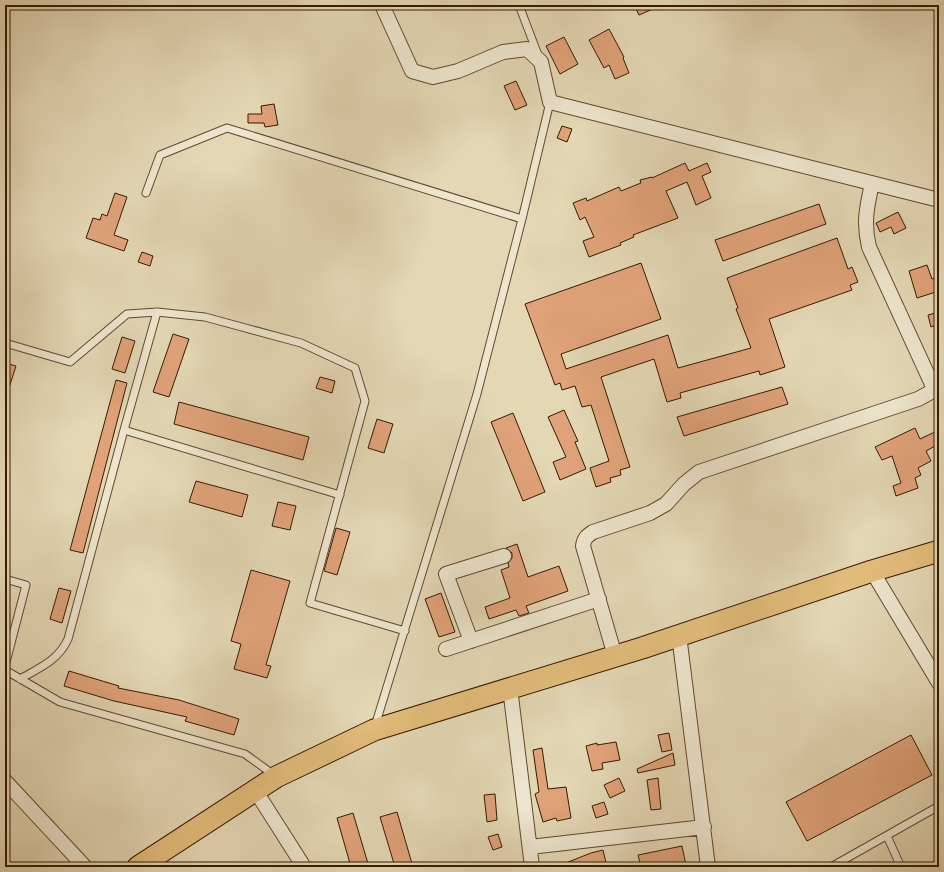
<svg xmlns="http://www.w3.org/2000/svg" width="944" height="872" font-family="'IM FELL Double Pica',serif">
<style>
.building{fill:#e0a279;stroke:#361a00}
.lines{fill:none;stroke-linecap:round;stroke-linejoin:round}
.lane-casing{stroke:#61492d;stroke-width:9}
.street-casing{stroke:#61492d;stroke-width:16}
.primary-casing{stroke:#361a00;stroke-width:23}
.lane{stroke:#ede5ce;stroke-width:7}
.street{stroke:#ede5ce;stroke-width:14}
.primary{stroke:#e2bc7a;stroke-width:21}
</style>
<rect width="100%" height="100%" fill="#e3d7b4"/>
<filter id="stains"><feTurbulence type="fractalNoise" baseFrequency=".005" numOctaves="4"/><feColorMatrix values="0 0 0 0 .2 0 0 0 0 .09 0 0 0 0 .02 0 0 0 .5 -.17"/></filter>
<radialGradient id="worn" r=".72"><stop offset=".6" stop-color="#630" stop-opacity="0"/><stop offset="1" stop-color="#630" stop-opacity=".3"/></radialGradient>
<path class="building" d="M 634,5 L 662,5 L 639,15 Z
M 609,29 L 624,57 L 623,58 L 629,73 L 615,79 L 609,65 L 604,68 L 589,40 Z
M 564,37 L 578,64 L 560,74 L 546,46 Z
M 516,81 L 527,105 L 515,110 L 504,86 Z
M 274,104 L 278,125 L 265,127 L 264,123 L 248,123 L 248,114 L 262,114 L 261,106 Z
M 562,126 L 572,129 L 567,142 L 557,138 Z
M 685,163 L 689,171 L 707,163 L 711,172 L 702,176 L 711,198 L 696,205 L 687,182 L 666,191 L 678,218 L 633,235 L 634,237 L 620,243 L 621,245 L 589,257 L 583,241 L 594,237 L 585,217 L 580,220 L 573,203 L 586,198 L 587,201 L 619,187 L 621,191 L 641,183 L 640,180 L 652,177 L 652,178 Z
M 115,193 L 127,197 L 114,235 L 128,240 L 124,251 L 86,238 L 93,218 L 100,220 L 102,214 L 107,216 Z
M 819,204 L 826,224 L 723,261 L 715,240 Z
M 898,212 L 906,228 L 894,234 L 891,227 L 880,232 L 876,223 Z
M 837,238 L 848,269 L 852,267 L 858,282 L 850,285 L 852,290 L 769,319 L 785,367 L 760,375 L 759,371 L 680,393 L 681,398 L 667,402 L 654,359 L 601,377 L 630,467 L 620,470 L 621,475 L 610,478 L 611,482 L 596,487 L 590,468 L 609,461 L 591,405 L 582,407 L 575,386 L 562,390 L 560,383 L 555,385 L 525,304 L 641,263 L 661,319 L 561,354 L 566,369 L 668,335 L 678,368 L 751,348 L 736,309 L 738,308 L 727,278 Z
M 142,252 L 153,256 L 150,266 L 138,262 Z
M 927,265 L 932,279 L 939,277 L 939,291 L 917,298 L 909,271 Z
M 939,312 L 939,324 L 931,327 L 928,315 Z
M 173,334 L 189,339 L 169,397 L 153,392 Z
M 122,337 L 135,341 L 125,373 L 112,369 Z
M 5,363 L 16,366 L 7,394 L 5,393 Z
M 320,377 L 335,381 L 332,393 L 316,388 Z
M 116,380 L 127,383 L 83,553 L 70,550 Z
M 782,387 L 788,404 L 684,436 L 677,417 Z
M 179,402 L 309,437 L 303,460 L 174,424 Z
M 564,410 L 578,441 L 575,442 L 586,469 L 560,480 L 553,462 L 566,457 L 548,417 Z
M 513,413 L 545,492 L 523,501 L 491,422 Z
M 377,419 L 393,424 L 384,453 L 368,448 Z
M 915,428 L 920,439 L 939,430 L 939,444 L 926,451 L 931,461 L 918,468 L 921,475 L 915,478 L 918,488 L 896,496 L 893,486 L 901,483 L 892,456 L 882,460 L 875,447 Z
M 196,481 L 248,495 L 242,517 L 189,502 Z
M 278,502 L 296,506 L 290,530 L 272,526 Z
M 336,528 L 350,532 L 337,575 L 324,571 Z
M 517,544 L 528,577 L 559,566 L 568,591 L 526,606 L 529,613 L 519,616 L 516,610 L 489,619 L 485,607 L 510,598 L 501,570 L 509,567 L 508,563 L 512,558 L 512,553 L 506,548 Z
M 251,570 L 290,581 L 266,665 L 271,666 L 267,678 L 234,669 L 241,644 L 231,641 Z
M 59,588 L 71,591 L 62,623 L 50,619 Z
M 441,593 L 455,632 L 439,637 L 425,599 Z
M 69,671 L 119,686 L 118,688 L 179,700 L 239,719 L 234,735 L 185,721 L 187,717 L 114,701 L 64,686 Z
M 669,733 L 672,750 L 662,752 L 658,735 Z
M 911,735 L 932,775 L 807,841 L 786,802 Z
M 616,742 L 620,760 L 602,763 L 603,769 L 592,771 L 586,746 L 597,743 L 597,745 Z
M 542,748 L 548,789 L 566,787 L 571,818 L 557,821 L 556,818 L 543,822 L 535,794 L 539,792 L 533,750 Z
M 673,753 L 675,765 L 638,773 L 637,769 Z
M 619,778 L 625,791 L 610,798 L 604,785 Z
M 658,778 L 661,809 L 651,810 L 647,780 Z
M 495,794 L 497,820 L 487,822 L 484,795 Z
M 604,802 L 608,814 L 596,818 L 592,806 Z
M 397,812 L 413,867 L 395,867 L 380,817 Z
M 353,813 L 369,867 L 351,867 L 337,818 Z
M 498,834 L 502,847 L 493,850 L 488,837 Z
M 682,846 L 686,865 L 676,867 L 641,867 L 638,855 Z
M 603,850 L 607,867 L 558,867 L 558,866 L 591,853 Z"/>
<g class="lines">
<defs>
<path id="lane" d="M 519,5 L 538,55
M 936,5 L 939,12
M 146,193 L 160,155 L 227,128 L 522,219
M 5,343 L 70,362 L 127,314 L 157,312 L 205,317 L 301,343 L 355,368 L 365,401 L 310,603 L 405,631
M 124,430 L 340,495
M 5,579 L 26,585 L 5,666
M 5,670 L 60,702 L 245,754 L 274,775
M 20,679 C 39,668 58,661 68,639 L 124,430 L 157,312
M 375,726 L 477,394 L 522,219 L 550,102
M 887,836 L 901,867
M 831,867 L 939,806"/>
<path id="street" d="M 382,5 L 412,71 L 433,77 L 458,71 L 503,52 L 527,49 L 541,62 L 550,102 L 939,200
M 872,571 L 939,683
M 679,635 L 708,867
M 471,641 L 446,574 L 504,556
M 446,649 L 599,599
M 615,656 L 583,546 C 584,538 587,536 593,532 L 650,513 L 666,504 L 684,484 L 699,472 L 918,399 L 931,392 L 933,387 L 931,382 L 869,247 C 863,222 867,207 872,183
M 510,688 L 532,867
M 5,781 L 85,867
M 255,790 L 304,867
M 530,847 L 704,827"/>
<path id="primary" d="M 138,867 L 276,777 L 374,730 L 642,648 L 872,571 L 939,551"/>
</defs>
<use href="#lane" class="lane-casing"/>
<use href="#street" class="street-casing"/>
<use href="#primary" class="primary-casing"/>
<use href="#lane" class="lane"/>
<use href="#street" class="street"/>
<use href="#primary" class="primary"/>
</g>
<rect width="944" height="872" fill="none" stroke="#e3d7b4" stroke-width="20"/>
<rect x="6" y="6" width="932" height="860" fill="none" stroke="#361a00" stroke-width="2"/>
<rect x="10" y="10" width="924" height="852" fill="none" stroke="#361a00"/>
<rect width="100%" height="100%" filter="url(#stains)"/>
<rect width="100%" height="100%" fill="url(#worn)"/>
</svg>
